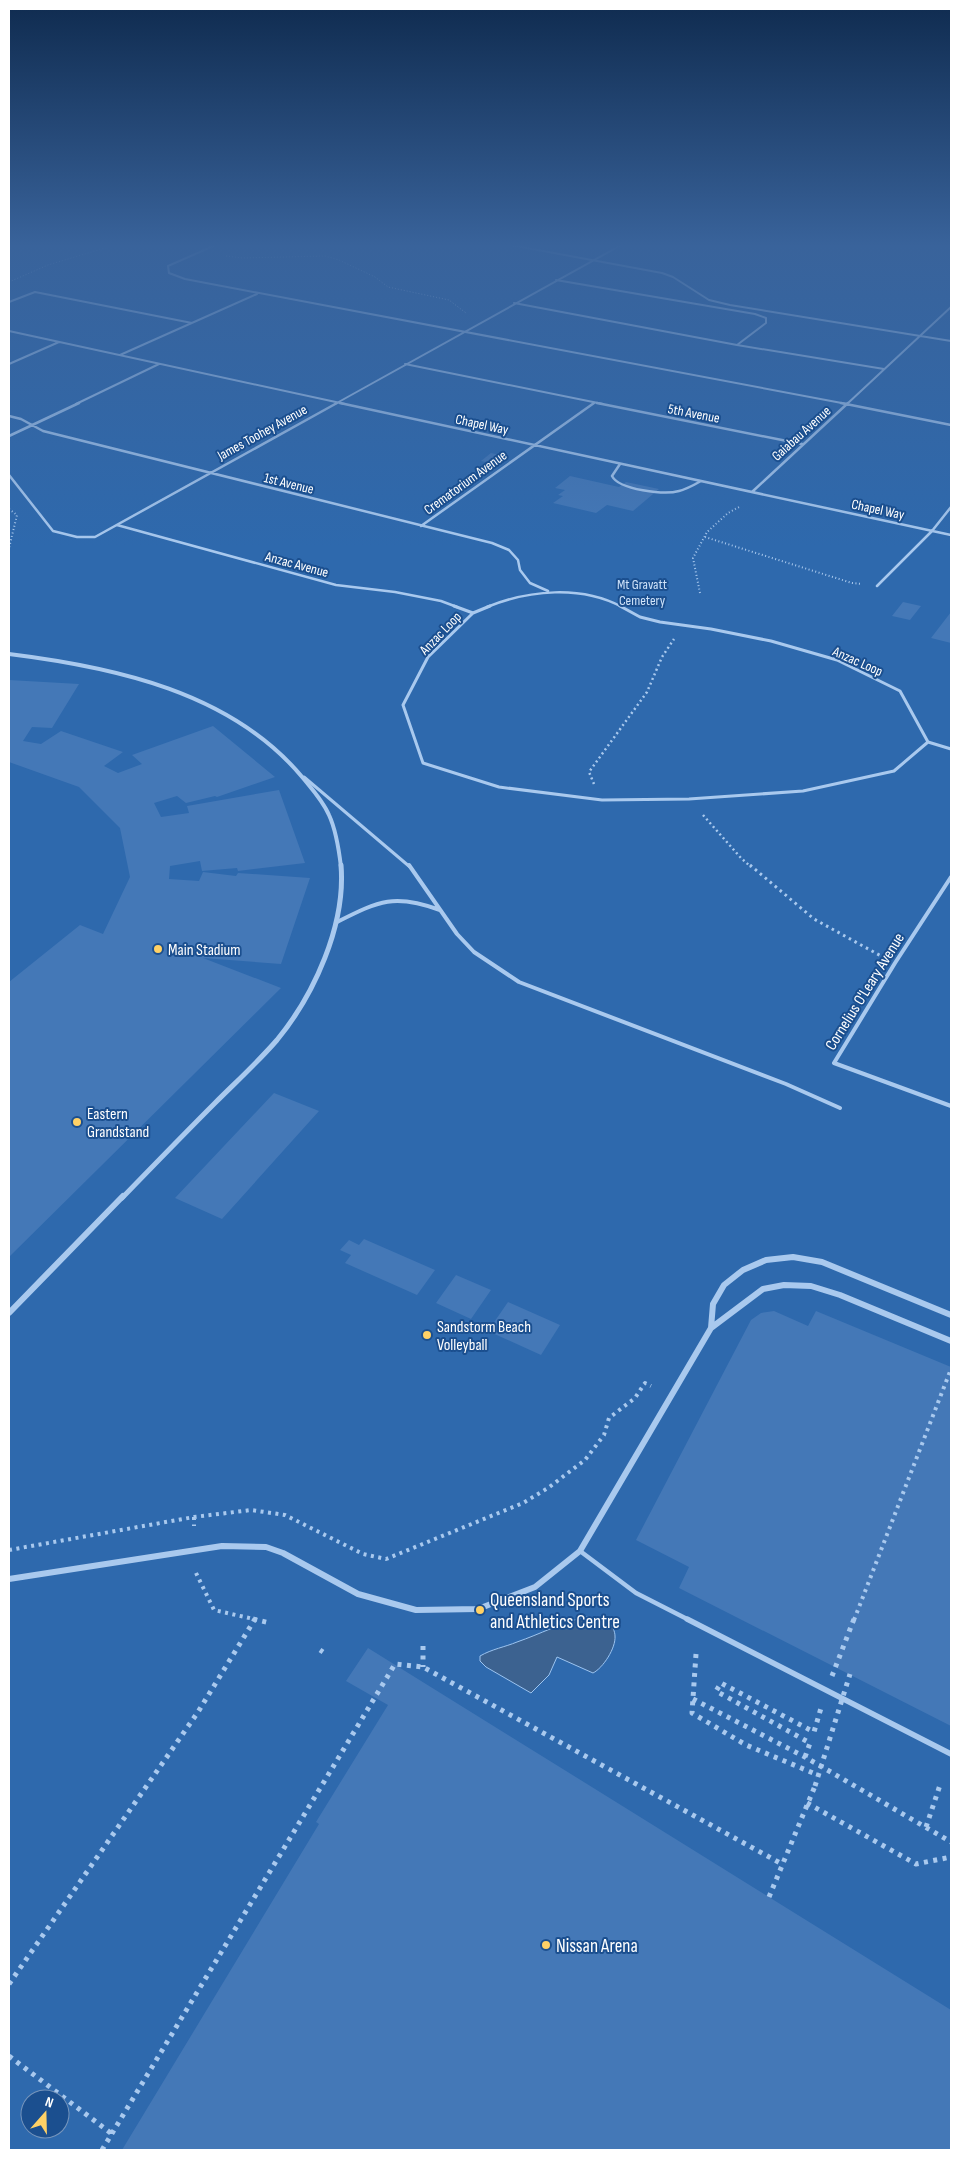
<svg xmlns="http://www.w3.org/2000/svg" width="960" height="2159" font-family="'Sofia Sans Condensed',sans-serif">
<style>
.green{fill:#2e69ad;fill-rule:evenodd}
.water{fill:#3c6290;stroke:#9cc4f0}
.building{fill:#4478b7}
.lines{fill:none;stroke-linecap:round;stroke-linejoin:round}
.path-far5{stroke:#a9c9ee;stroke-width:1;stroke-dasharray:1 2;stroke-linecap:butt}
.path-far4{stroke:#a9c9ee;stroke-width:2;stroke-dasharray:1 2.5;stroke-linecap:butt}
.path-far3{stroke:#a9c9ee;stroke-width:2.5;stroke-dasharray:2 3;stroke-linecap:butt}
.path-far2{stroke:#a9c9ee;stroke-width:3;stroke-dasharray:2.5 4;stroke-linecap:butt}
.path-far1{stroke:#a9c9ee;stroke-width:4;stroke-dasharray:3 4.5;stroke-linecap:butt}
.path{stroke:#a9c9ee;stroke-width:5;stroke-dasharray:4 5.5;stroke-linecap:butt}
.lane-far5{stroke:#a9c9ee;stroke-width:2}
.lane-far4{stroke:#a9c9ee;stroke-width:2.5}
.lane-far3{stroke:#a9c9ee;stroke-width:3}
.lane-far2{stroke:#a9c9ee;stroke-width:4}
.lane-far1{stroke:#a9c9ee;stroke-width:4.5}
.lane{stroke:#a9c9ee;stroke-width:5.5}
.street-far2{stroke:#a9c9ee;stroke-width:4}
.street-far1{stroke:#a9c9ee;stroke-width:5}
.street{stroke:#a9c9ee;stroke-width:6}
.path-bridge{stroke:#a9c9ee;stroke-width:5;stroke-dasharray:4 5.5;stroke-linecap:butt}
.poi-dot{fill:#ffd166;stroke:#1b4f8f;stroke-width:2}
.labels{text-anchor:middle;stroke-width:4;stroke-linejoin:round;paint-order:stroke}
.far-street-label{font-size:14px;fill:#fff;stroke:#1b4f8f}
.far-park-label{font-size:14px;fill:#cfe3fa;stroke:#1b4f8f}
.poi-label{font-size:16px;fill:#fff;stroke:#1b4f8f;text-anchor:start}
.street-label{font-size:16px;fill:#fff;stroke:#1b4f8f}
.near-poi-label{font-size:19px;fill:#fff;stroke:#1b4f8f;text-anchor:start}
</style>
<rect width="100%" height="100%" fill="#1b4f8f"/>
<path class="green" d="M 9,244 L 951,244 L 951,2150 L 9,2150 ZM 30,2099 L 60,2099 L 60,2129 L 30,2129 Z"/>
<path class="water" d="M 585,1617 L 601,1618 L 609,1621 C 612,1626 615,1631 615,1636 C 616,1648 603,1668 593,1673 L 557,1657 L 549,1675 L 531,1693 L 486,1667 L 480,1661 L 480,1656 C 492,1649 505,1647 517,1642 C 540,1634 561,1623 585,1617 Z"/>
<path class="building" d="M 491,453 L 500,455 L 490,463 L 481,461 Z
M 570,476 L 619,487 L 626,482 L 659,489 L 633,511 L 607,505 L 596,513 L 553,503 L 563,496 L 558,495 L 565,490 L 555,488 Z
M 903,602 L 921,606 L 910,620 L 892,616 Z
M 951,612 L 951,643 L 931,638 Z
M 9,680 L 79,684 L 52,728 L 32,727 L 23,741 L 41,744 L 61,731 L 123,752 L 104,766 L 118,773 L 142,764 L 132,755 L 213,726 L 275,777 L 217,797 L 215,796 L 186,803 L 177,796 L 154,803 L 161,817 L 189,813 L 187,806 L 279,790 L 305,863 L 238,871 L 237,868 L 202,871 L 200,861 L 170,866 L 169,879 L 199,881 L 203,872 L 236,876 L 238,873 L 310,878 L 281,964 L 203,958 L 281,988 L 9,1257 L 9,982 L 80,925 L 103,934 L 130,877 L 120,828 L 79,787 L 9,762 Z
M 274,1093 L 319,1111 L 222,1219 L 175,1198 Z
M 364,1239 L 435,1270 L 417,1295 L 345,1263 L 351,1255 L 340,1250 L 349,1240 L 359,1245 Z
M 456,1275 L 491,1290 L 471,1319 L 436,1303 Z
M 508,1302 L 560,1325 L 541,1355 L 488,1331 Z
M 774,1311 L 808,1326 L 816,1311 L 951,1367 L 951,1726 L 679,1588 L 689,1567 L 636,1540 L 751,1320 L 761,1313 Z
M 368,1648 L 951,2010 L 951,2150 L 122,2150 L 319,1824 L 316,1822 L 388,1705 L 346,1681 Z"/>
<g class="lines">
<path class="path-far5" d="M 226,256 L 242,258 L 325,256 L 339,260 L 375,277 L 388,287 L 449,300 L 466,313
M 9,282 L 48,265 L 118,244"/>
<path class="path-far4" d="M 9,509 L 17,515 L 9,548
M 705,537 L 852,583 L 862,584
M 700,593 L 693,558 L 707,532 L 728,513 L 741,506"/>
<path class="path-far3" d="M 594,784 L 589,772 L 647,692 L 662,657 L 674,639
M 703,815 L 741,858 L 751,867"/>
<path class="path-far2" d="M 750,865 L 814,919 L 881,956"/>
<path class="path-far1" d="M 194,1517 L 194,1526
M 9,1550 L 194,1517 L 251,1510 L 285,1515 L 363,1554 L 386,1559 L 523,1503 L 548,1488 L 585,1460 L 604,1435 L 609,1418 L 635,1398 L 645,1383 L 651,1386
M 196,1573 L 214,1610 L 258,1620
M 854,1620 L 951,1369"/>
<path class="path" d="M 253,1619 L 270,1623
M 423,1646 L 423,1667
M 320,1650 L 323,1652
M 696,1654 L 692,1713 L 746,1745 L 818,1775
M 832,1676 L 854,1619
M 693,1699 L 805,1757 L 951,1842
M 805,1757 L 810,1743 L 716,1691 L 721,1683 L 814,1732 L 821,1708
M 807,1803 L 916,1864 L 951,1857
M 926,1827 L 941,1782
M 769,1897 L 815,1786
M 9,1984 L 198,1712 L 255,1619
M 9,2056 L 112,2134
M 102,2150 L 395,1664 L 423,1667 L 782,1864"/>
<path class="lane-far5" d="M 218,244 L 168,266 L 169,273 L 185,279 L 847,404
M 505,244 L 662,273 L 673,277 L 709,300 L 730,305 L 951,341
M 556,280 L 755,314 L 766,318 L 766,323 L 737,345
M 9,302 L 35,292 L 192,323
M 514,303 L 737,345 L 884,369
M 9,331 L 345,404
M 120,355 L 257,294
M 9,364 L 59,342
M 405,364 L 603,404
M 76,404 L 159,364
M 335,404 L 623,244
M 847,404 L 951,307"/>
<path class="lane-far4" d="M 340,403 L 951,535
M 597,403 L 802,444
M 841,403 L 951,425
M 9,416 L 21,419 L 43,431 L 492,543 L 509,550 L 518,560 L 520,570 L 530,583 L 548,591
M 9,436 L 79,403
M 620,464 L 612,476 C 619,490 665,495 679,491 C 687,489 694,485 701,481
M 9,475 L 53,531 L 77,537 L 95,537 L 337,403
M 752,492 L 848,403
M 117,525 L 336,585 L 395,592 L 441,601 L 457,607
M 421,526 L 594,403
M 877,586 L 932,531 L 951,507
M 487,607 C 529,590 581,585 622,607"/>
<path class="lane-far3" d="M 454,606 L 473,613
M 490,606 L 473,613 L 428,657 L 403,705 L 423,763 L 499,787 L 602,800 L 689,799 L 803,791 L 894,771 L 928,742 L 900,691 L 837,660 L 771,641 L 711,629 L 660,622 L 640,617 L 620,606
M 928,742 L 951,749
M 304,777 L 410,867"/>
<path class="lane-far2" d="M 409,865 L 457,934 L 474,952 L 519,982 L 786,1084 L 840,1108
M 951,877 L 895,963 L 834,1063 L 951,1106
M 337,922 C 379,901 394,893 440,910"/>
<path class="lane-far1" d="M 580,1551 L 636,1593 L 689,1620"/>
<path class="lane" d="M 687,1619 L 951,1754"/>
<path class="street-far2" d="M 9,654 C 114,667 232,692 303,778 C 312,789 323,801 329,815 C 336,830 339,850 341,867"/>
<path class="street-far1" d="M 122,1198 C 153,1166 184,1134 215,1103 C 236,1082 258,1062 277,1040 C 314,995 346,925 341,865"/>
<path class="street" d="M 9,1313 L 123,1196
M 711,1328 L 763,1289 L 784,1285 L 811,1286 L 840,1295 L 951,1341
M 9,1579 L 222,1546 L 266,1547 L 283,1553 L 358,1594 L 416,1610 L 478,1609 L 535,1587 L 580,1551 L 711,1328 L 713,1304 L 724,1285 L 743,1270 L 766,1260 L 793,1257 L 822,1262 L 951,1315"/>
<path class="path-bridge" d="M 815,1786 L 850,1674"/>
</g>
<linearGradient id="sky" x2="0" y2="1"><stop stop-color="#0f2b4f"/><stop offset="0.45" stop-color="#39639b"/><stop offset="1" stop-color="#39639b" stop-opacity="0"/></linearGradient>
<rect width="960" height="546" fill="url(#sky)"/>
<g class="poi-dot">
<circle cx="158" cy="949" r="5"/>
<circle cx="77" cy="1122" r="5"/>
<circle cx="427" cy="1335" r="5"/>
<circle cx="480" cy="1610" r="5"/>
<circle cx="546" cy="1945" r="5"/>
</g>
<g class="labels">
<g class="far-street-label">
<text transform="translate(694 413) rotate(11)" y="5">5th Avenue</text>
<text transform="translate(482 424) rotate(12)" y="5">Chapel Way</text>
<text transform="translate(262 432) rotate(-29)" y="5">James Toohey Avenue</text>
<text transform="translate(801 433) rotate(-42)" y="5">Gaiabau Avenue</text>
<text transform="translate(465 482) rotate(-36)" y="5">Crematorium Avenue</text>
<text transform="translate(289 483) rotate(14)" y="5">1st Avenue</text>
<text transform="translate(878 509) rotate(12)" y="5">Chapel Way</text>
<text transform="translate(297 564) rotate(15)" y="5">Anzac Avenue</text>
<text transform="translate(440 633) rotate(-46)" y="5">Anzac Loop</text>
<text transform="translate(858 661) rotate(24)" y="5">Anzac Loop</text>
</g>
<g class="far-park-label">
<text x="642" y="589">Mt Gravatt<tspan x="642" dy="16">Cemetery</tspan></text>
</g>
<g class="poi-label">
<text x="168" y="955">Main Stadium</text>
<text x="87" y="1119">Eastern<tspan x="87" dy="18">Grandstand</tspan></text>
<text x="437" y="1332">Sandstorm Beach<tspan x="437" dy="18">Volleyball</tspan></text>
</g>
<g class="street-label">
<text transform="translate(864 991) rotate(-58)" y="6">Cornelius O'Leary Avenue</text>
</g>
<g class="near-poi-label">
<text x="490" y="1606">Queensland Sports<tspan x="490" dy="22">and Athletics Centre</tspan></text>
<text x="556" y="1952">Nissan Arena</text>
</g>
</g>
<rect width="960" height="2159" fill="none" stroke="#ffffff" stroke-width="20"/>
<g transform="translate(45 2114) rotate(20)"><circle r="24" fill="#1b4f8f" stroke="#7695bc"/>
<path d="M0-4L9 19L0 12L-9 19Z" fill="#ffd166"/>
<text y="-8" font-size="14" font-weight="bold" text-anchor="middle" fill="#ffffff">N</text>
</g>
</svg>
